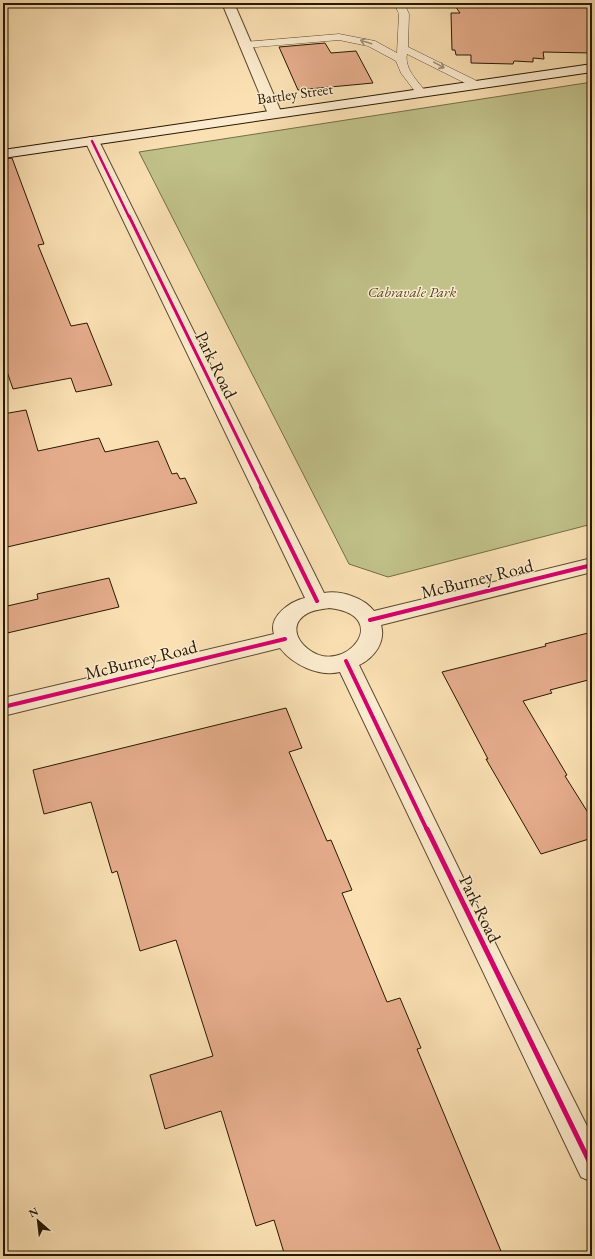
<svg xmlns="http://www.w3.org/2000/svg" width="595" height="1259" font-family="'EB Garamond',serif">
<style>
.green{fill:#c1c18a;stroke:#746c46}
.building{fill:#e5ac8b;stroke:#281801}
.lines{fill:none;stroke-linecap:round;stroke-linejoin:round}
.service-casing{stroke:#5c4a2e;stroke-width:1}
.minor-casing{stroke:#5c4a2e;stroke-width:2}
.secondary-casing{stroke:#281801;stroke-width:2}
.service{fill:#fcebce;fill-rule:evenodd}
.minor{fill:#fcebce;fill-rule:evenodd}
.secondary{fill:#fcebce;fill-rule:evenodd}
.cycleway-far3-casing{stroke:#fcebce;stroke-width:4}
.cycleway-far2-casing{stroke:#fcebce;stroke-width:5}
.cycleway-far1-casing{stroke:#fcebce;stroke-width:6}
.cycleway-casing{stroke:#fcebce;stroke-width:8}
.cycleway-far3{stroke:#d6006c;stroke-width:2.5}
.cycleway-far2{stroke:#d6006c;stroke-width:3}
.cycleway-far1{stroke:#d6006c;stroke-width:4}
.cycleway{stroke:#d6006c;stroke-width:5}
.oneway{stroke:#9d8c72}
.labels{text-anchor:middle;stroke-width:3;stroke-linejoin:round;paint-order:stroke}
.far-street-label{font-size:15px;fill:#281801;stroke:#fcebce}
.far-park-label{font-size:15px;font-style:italic;fill:#564b2a;stroke:#fcebce}
.street-label{font-size:18px;fill:#281801;stroke:#fcebce}
</style>
<rect width="100%" height="100%" fill="#fae0b3"/>
<filter id="stains"><feTurbulence type="fractalNoise" baseFrequency=".005" numOctaves="4"/><feColorMatrix values="0 0 0 0 .2 0 0 0 0 .09 0 0 0 0 .02 0 0 0 .5 -.17"/></filter>
<radialGradient id="worn" r=".72"><stop offset=".6" stop-color="#630" stop-opacity="0"/><stop offset="1" stop-color="#630" stop-opacity=".3"/></radialGradient>
<path class="green" d="M 592,82 L 592,425 L 587,428 L 592,433 L 592,524 L 388,577 L 349,564 L 139,152 Z"/>
<path class="building" d="M 453,3 L 592,3 L 592,53 L 543,52 L 544,59 L 533,58 L 533,62 L 514,61 L 513,64 L 471,63 L 471,55 L 456,55 L 455,50 L 452,50 L 451,13 L 460,13 Z
M 325,43 L 331,53 L 356,51 L 373,83 L 298,90 L 279,47 Z
M 12,158 L 44,244 L 38,245 L 71,326 L 87,323 L 112,385 L 76,392 L 71,378 L 13,389 L 3,360 L 3,159 Z
M 26,410 L 38,451 L 99,438 L 105,452 L 158,441 L 172,474 L 177,473 L 180,479 L 185,478 L 197,503 L 3,548 L 3,414 Z
M 109,578 L 119,607 L 3,634 L 3,607 L 38,599 L 37,594 Z
M 592,632 L 592,679 L 550,690 L 552,693 L 523,701 L 567,775 L 565,776 L 592,819 L 592,838 L 541,854 L 486,759 L 488,759 L 442,672 L 546,646 L 545,644 Z
M 286,708 L 302,748 L 289,752 L 327,841 L 331,840 L 352,890 L 342,893 L 387,1002 L 400,998 L 421,1048 L 417,1049 L 503,1256 L 285,1256 L 274,1220 L 256,1226 L 221,1111 L 165,1129 L 150,1075 L 213,1056 L 176,940 L 140,951 L 117,871 L 112,873 L 91,802 L 44,814 L 33,770 Z"/>
<g class="lines">
<defs>
<path id="service" d="M 394,3 L 404,3 L 409,14 L 408,47 L 479,82 L 480,84 L 479,86 L 471,86 L 407,54 C 404,69 418,81 426,92 L 425,94 L 417,94 L 401,73 L 396,61 L 368,46 L 339,40 L 244,48 L 239,45 L 244,42 L 339,34 L 375,41 L 397,53 L 399,14 Z"/>
<path id="minor" d="M 222,3 L 234,3 L 282,114 L 280,117 L 270,117 L 268,114 Z
M 92,137 L 97,138 L 99,141 L 324,593 C 341,590 364,598 374,611 L 592,558 L 592,572 L 381,625 C 386,642 374,658 359,665 L 503,959 L 592,1136 L 592,1182 L 581,1177 L 340,672 C 319,677 293,665 280,648 L 3,716 L 3,698 L 274,634 C 268,616 291,601 305,598 L 85,141 L 87,138 ZM 329,608 C 395,615 344,678 308,649 C 294,638 291,622 308,613 C 314,610 323,609 329,608 Z"/>
<path id="secondary" d="M 592,64 L 592,72 L 3,158 L 3,150 Z"/>
</defs>
<use href="#service" class="service-casing"/>
<use href="#minor" class="minor-casing"/>
<use href="#secondary" class="secondary-casing"/>
<use href="#service" class="service"/>
<use href="#minor" class="minor"/>
<use href="#secondary" class="secondary"/>
<defs>
<path id="cycleway-far3" d="M 92,141 L 129,217"/>
<path id="cycleway-far2" d="M 129,216 L 262,488"/>
<path id="cycleway-far1" d="M 261,487 L 317,601
M 370,620 L 592,565
M 346,661 L 427,830
M 3,707 L 285,639"/>
<path id="cycleway" d="M 427,829 L 592,1167"/>
</defs>
<use href="#cycleway-far3" class="cycleway-far3-casing"/>
<use href="#cycleway-far2" class="cycleway-far2-casing"/>
<use href="#cycleway-far1" class="cycleway-far1-casing"/>
<use href="#cycleway" class="cycleway-casing"/>
<use href="#cycleway-far3" class="cycleway-far3"/>
<use href="#cycleway-far2" class="cycleway-far2"/>
<use href="#cycleway-far1" class="cycleway-far1"/>
<use href="#cycleway" class="cycleway"/>
</g>
<defs><path id="oneway-shaft" d="M-6 0H5M1.5-3L5.5 0L1.5 3" fill="none" stroke-width="1.6" stroke-linecap="round" stroke-linejoin="round"/></defs>
<g class="oneway">
<use href="#oneway-shaft" transform="translate(366 42) rotate(-162)"/>
<use href="#oneway-shaft" transform="translate(439 65) rotate(29)"/>
</g>
<g class="labels">
<g class="far-street-label">
<text transform="translate(295 94) rotate(-8)" y="5">Bartley Street</text>
</g>
<g class="far-park-label">
<text x="412" y="297">Cabravale Park</text>
</g>
<g class="street-label">
<text transform="translate(216 365) rotate(64)" y="6">Park Road</text>
<text transform="translate(477 579) rotate(-14)" y="6">McBurney Road</text>
<text transform="translate(141 660) rotate(-14)" y="6">McBurney Road</text>
<text transform="translate(480 909) rotate(64)" y="6">Park Road</text>
</g>
</g>
<rect width="595" height="1259" fill="none" stroke="#fae0b3" stroke-width="16"/>
<rect x="4" y="4" width="587" height="1251" fill="none" stroke="#281801" stroke-width="2"/>
<rect x="8" y="8" width="579" height="1243" fill="none" stroke="#281801"/>
<g transform="translate(38 1221) rotate(332)" stroke="#fcebce" stroke-width="3" paint-order="stroke">
<path d="M0-3L7 15L0 10L-7 15Z" fill="#281801"/>
<text y="-6" font-size="11" font-weight="bold" text-anchor="middle" fill="#281801">N</text>
</g>
<rect width="100%" height="100%" filter="url(#stains)"/>
<rect width="100%" height="100%" fill="url(#worn)"/>
</svg>
